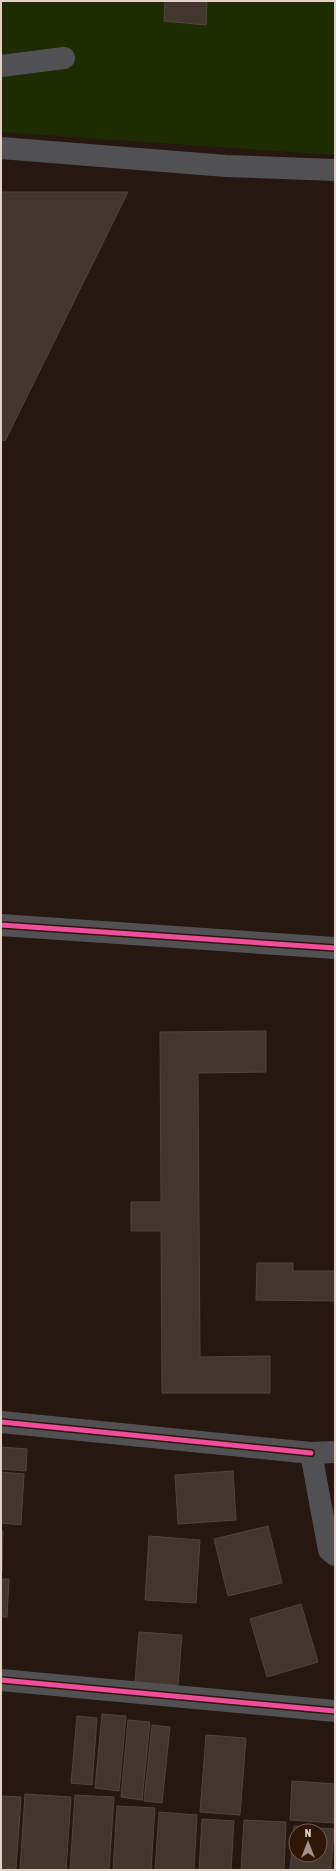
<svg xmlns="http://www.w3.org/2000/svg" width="336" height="1871" font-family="'Asap Condensed',sans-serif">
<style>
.green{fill:#1e2c02}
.building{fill:#43362f;stroke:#52453e;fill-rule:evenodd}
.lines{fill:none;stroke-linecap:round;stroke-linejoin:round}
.minor{stroke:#515154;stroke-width:22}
.cycleway-casing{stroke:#2f1607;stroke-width:8}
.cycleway{stroke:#ef4d9e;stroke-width:5}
</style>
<rect width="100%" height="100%" fill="#261810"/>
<path class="green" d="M 1,1 L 335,1 L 335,155 L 1,132 Z"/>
<path class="building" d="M 165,1 L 207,1 L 206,25 L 164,21 Z
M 1,192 L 128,192 L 5,441 L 1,440 Z
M 266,1031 L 266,1072 L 198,1073 L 200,1357 L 270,1356 L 270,1393 L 162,1393 L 161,1231 L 131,1231 L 131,1202 L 161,1202 L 160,1032 Z
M 257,1263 L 293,1263 L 293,1271 L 335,1271 L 335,1301 L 256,1300 Z
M 1,1447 L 27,1449 L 26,1471 L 1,1469 Z
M 233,1471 L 236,1520 L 178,1524 L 175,1475 Z
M 1,1472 L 24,1474 L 21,1525 L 1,1523 Z
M 268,1526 L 282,1583 L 228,1596 L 214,1539 Z
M 1,1531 L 3,1531 L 2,1571 L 1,1571 Z
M 149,1536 L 200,1540 L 196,1603 L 145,1600 Z
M 1,1579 L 9,1579 L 7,1617 L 1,1617 Z
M 301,1604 L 318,1662 L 267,1677 L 250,1619 Z
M 139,1632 L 182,1635 L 178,1685 L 135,1682 Z
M 102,1714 L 126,1716 L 119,1791 L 95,1788 Z
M 77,1716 L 97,1718 L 92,1785 L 71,1783 Z
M 128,1720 L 150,1722 L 142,1800 L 121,1797 Z
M 152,1725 L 170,1727 L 162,1803 L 144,1801 Z
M 206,1735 L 246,1738 L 240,1815 L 200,1812 Z
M 292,1781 L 335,1784 L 334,1823 L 290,1820 Z
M 25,1794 L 71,1797 L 66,1870 L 20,1870 Z
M 75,1795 L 114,1797 L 109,1870 L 70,1870 Z
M 1,1796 L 21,1797 L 16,1869 L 1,1868 Z
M 117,1806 L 155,1808 L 151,1870 L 113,1870 Z
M 159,1812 L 197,1815 L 194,1870 L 155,1870 Z
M 202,1819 L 234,1821 L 231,1870 L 199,1870 Z
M 244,1820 L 286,1822 L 284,1870 L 241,1870 Z
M 294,1826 L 334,1829 L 331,1870 L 290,1870 ZM 296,1831 L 320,1831 L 320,1855 L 296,1855 Z"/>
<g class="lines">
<path class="minor" d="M 1,66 L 64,58
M 1,148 L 226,166 L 335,170
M 1,925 L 335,948
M 1,1422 L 311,1453
M 335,1452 L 311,1453 L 329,1550 L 335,1555
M 1,1680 L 335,1711"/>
<defs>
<path id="cycleway" d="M 1,925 L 335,948
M 1,1422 L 311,1453
M 1,1680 L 335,1711"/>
</defs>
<use href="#cycleway" class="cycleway-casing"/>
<use href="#cycleway" class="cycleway"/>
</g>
<rect width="336" height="1871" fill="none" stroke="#e4d2c8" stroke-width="4"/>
<g transform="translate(308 1843)"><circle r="19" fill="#2f1607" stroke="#776154"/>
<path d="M0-3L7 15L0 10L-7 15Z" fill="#a29188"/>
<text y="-6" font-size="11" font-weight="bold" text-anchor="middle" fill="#e4d2c8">N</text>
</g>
</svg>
